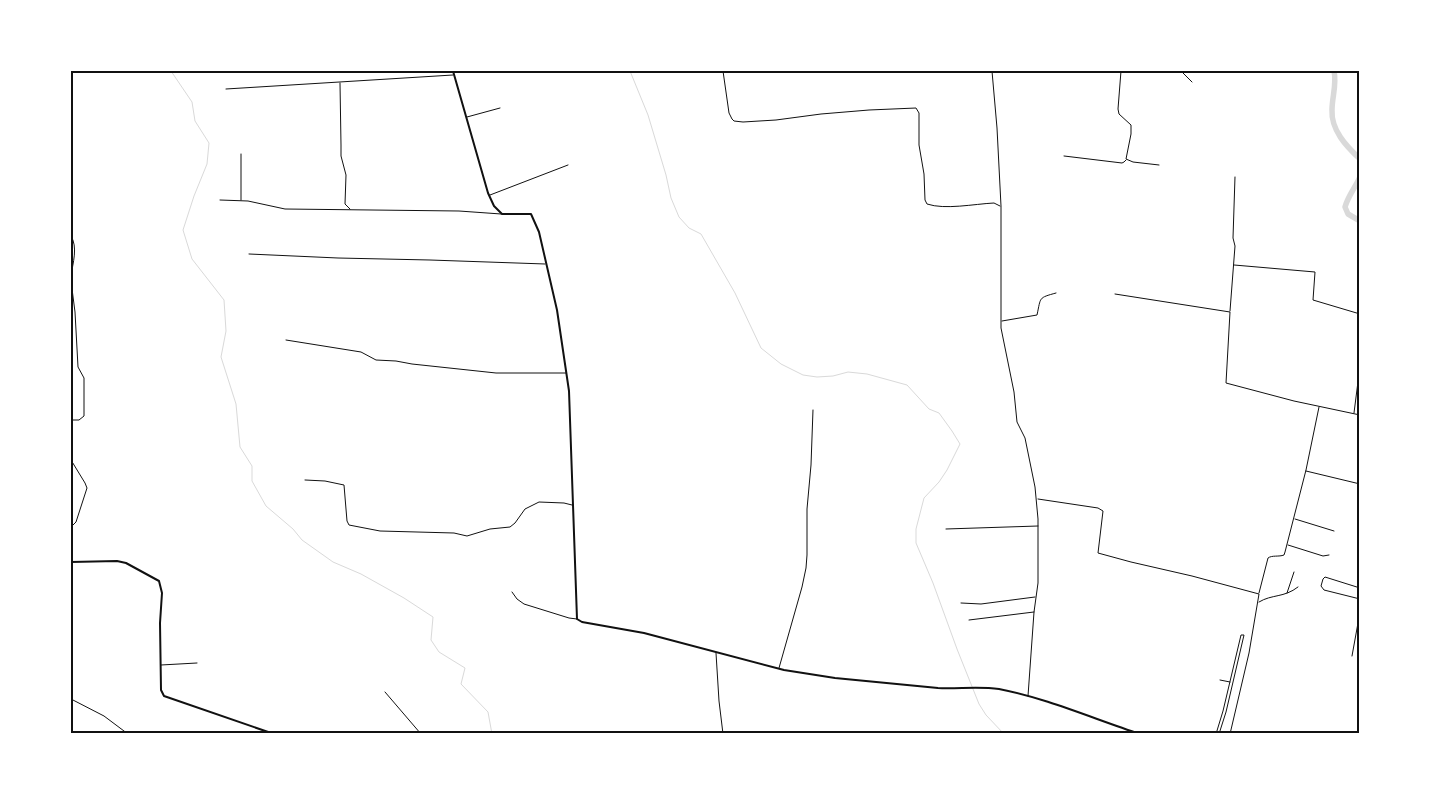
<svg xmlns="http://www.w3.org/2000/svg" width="1431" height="805" font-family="'Archivo Narrow',sans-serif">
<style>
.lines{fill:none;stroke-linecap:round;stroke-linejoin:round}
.stream{stroke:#d9d9d9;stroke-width:1}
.river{stroke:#d9d9d9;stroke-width:5.5}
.minor{stroke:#111;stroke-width:1}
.tertiary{stroke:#111;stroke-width:2}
.neatline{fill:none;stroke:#111;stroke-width:2}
</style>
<rect width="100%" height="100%" fill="#fff"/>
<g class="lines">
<path class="stream" d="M 171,71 L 192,102 L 195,121 L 209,143 L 207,164 L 194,196 L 183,230 L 192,259 L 224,300 L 226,331 L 221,357 L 236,404 L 240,447 L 252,466 L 252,481 L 266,506 L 293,529 L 302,540 L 333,562 L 361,574 L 404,598 L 433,617 L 431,640 L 439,652 L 465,668 L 461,684 L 488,712 L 492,734
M 630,71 L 648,115 L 666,175 L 671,198 L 679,217 L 689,228 L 701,234 L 735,293 L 761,348 L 781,364 L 803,375 L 817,377 L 833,376 L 848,372 L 867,374 L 907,385 L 929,409 L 939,413 L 952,431 L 960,444 L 947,470 L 939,482 L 924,498 L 916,529 L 916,543 L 933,583 L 957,649 L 979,704 L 986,715 L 1004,734"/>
<path class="river" d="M 1334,71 C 1337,84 1332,97 1332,110 C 1331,130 1346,146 1360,159
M 1360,177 C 1355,188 1348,196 1345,207 L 1348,214 L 1360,221"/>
<path class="minor" d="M 723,71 L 729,113 L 732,119 L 734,121 L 743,122 L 776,120 L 821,114 L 869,110 L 916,108 L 919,113 L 919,145 L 924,174 L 925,200 L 927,204 C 945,210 974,204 994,203 L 1000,206
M 992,71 L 997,128 L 1001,206 L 1001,328 L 1014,392 L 1017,422 L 1025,438 L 1035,487 L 1038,519 L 1038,583 L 1034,612 L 1028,696
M 1121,71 L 1118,109 L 1119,114 L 1131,125 L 1131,134 L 1126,159 L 1133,162 L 1159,165
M 1181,71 L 1192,82
M 340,83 L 341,145 L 341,156 L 346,175 L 345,204 L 350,209
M 226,89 L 453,75
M 467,117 L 500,108
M 1064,156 L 1122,163 L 1124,162 L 1126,160
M 490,195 L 568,165
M 220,200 L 248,201 L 285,209 L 459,211 L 501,214
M 241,200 L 241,154
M 71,236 C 78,247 73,263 71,275
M 249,254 L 338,258 L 430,260 L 545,264
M 1234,265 L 1315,272 L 1313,300 L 1360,314
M 71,281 L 75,312 L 78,367 L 84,378 L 84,416 L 79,420 L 71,420
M 1115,294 L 1230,312 L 1226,383 L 1294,401 L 1360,415
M 1230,311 L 1235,246 L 1233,238 L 1235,177
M 1002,321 L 1037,315 C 1041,297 1038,298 1056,293
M 286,340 L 361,352 L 376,360 L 396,361 L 412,364 L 496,373 L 566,373
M 1354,413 L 1360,366
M 71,460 L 85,483 L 87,488 L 76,522 L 71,527
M 1306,471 L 1360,484
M 305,480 L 325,481 L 344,485 L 347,521 L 349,525 L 380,531 L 454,533 L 467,536 L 490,529 L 510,527 L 515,523 L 525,509 L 539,502 L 564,503 L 572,505
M 1038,499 L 1098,508 L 1103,511 L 1098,553 L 1131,562 L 1192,576 L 1259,594 L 1249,653 L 1230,734
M 1295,519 L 1334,531
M 946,529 L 1038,526
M 1288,545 L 1323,556 L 1329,555
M 1360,588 L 1325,577 L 1323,579 L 1321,586 L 1324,590 L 1360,599
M 512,592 L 517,599 L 524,604 L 569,618 L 577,619
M 1259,593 L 1268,558 C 1272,555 1279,557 1284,555 L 1285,552 L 1306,470 L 1319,407
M 1287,593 L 1294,572
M 1259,602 C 1272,594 1284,598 1298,587
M 961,603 L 981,604 L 1035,597
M 969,620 L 1034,612
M 716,653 L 719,701 L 723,734
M 1352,656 L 1360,612
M 161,665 L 197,663
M 779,668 L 802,587 L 806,568 L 807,555 L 807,509 L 811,465 L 813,410
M 1220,680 L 1230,682
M 385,692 L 421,734
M 71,699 L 104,716 L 128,734
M 1216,734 L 1223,711 L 1241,635 L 1244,635 L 1226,712 L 1219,734"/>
<path class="tertiary" d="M 453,71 L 488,193 L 494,206 L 502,214 L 531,214 L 539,232 L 557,310 L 569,391 L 577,619 L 582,622 L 644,633 L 784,670 L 835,678 L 938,688 C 958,689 979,686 999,689 C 1046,698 1094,719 1140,734
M 71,562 L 117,561 L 126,563 L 159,581 L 162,593 L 160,623 L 161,690 L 164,696 L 274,734"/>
</g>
<rect width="1431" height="805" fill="none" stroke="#ffffff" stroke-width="145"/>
<rect x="72" y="72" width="1286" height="660" class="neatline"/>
</svg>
